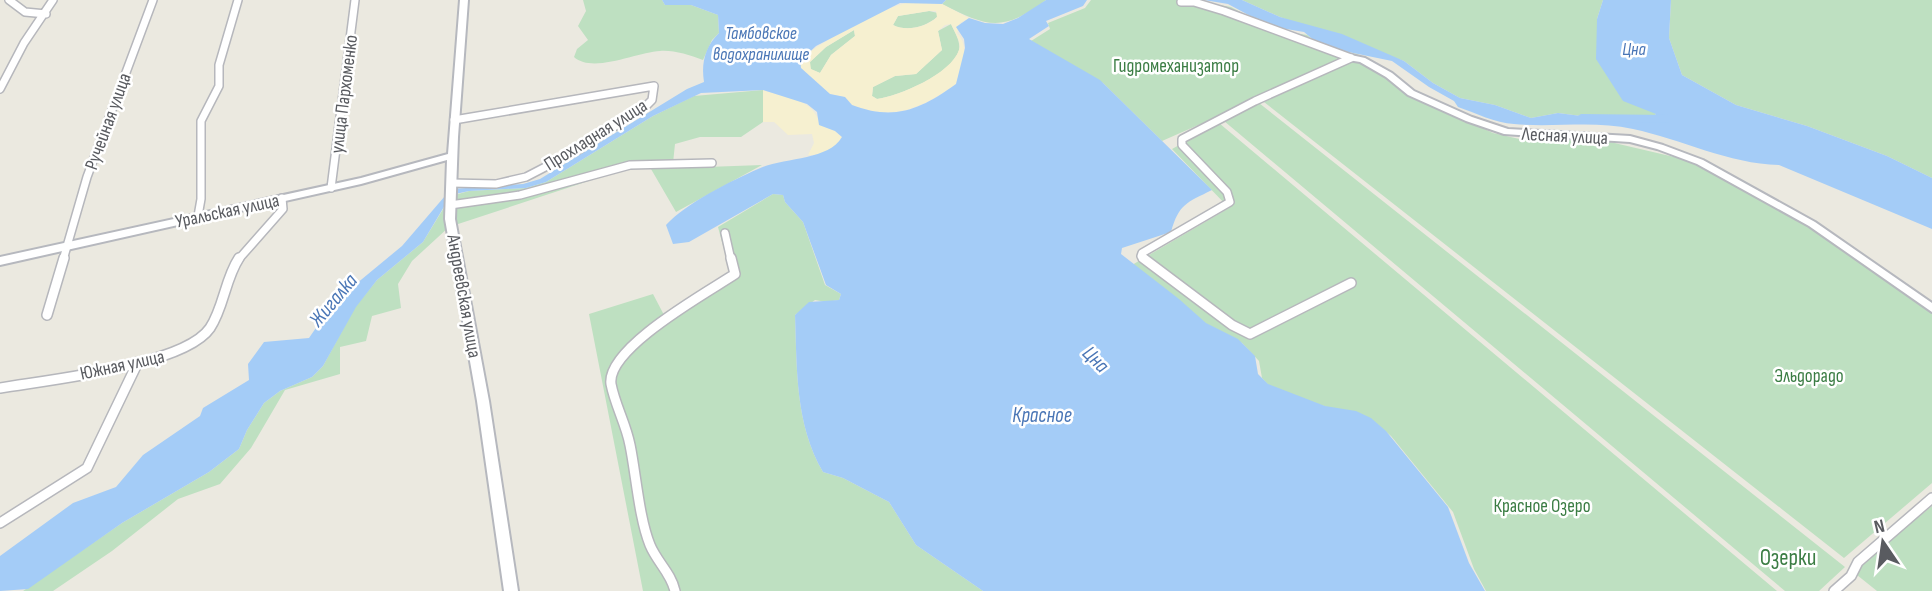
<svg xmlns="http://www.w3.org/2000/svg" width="1932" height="591" font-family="'Sofia Sans Condensed',sans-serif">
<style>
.green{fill:#bee0c1}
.sand{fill:#f6f0d0;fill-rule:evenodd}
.water{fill:#a4ccf7}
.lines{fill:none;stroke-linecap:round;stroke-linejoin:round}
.river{fill:#a4ccf7;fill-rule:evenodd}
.street-far1-casing{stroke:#b6b7bc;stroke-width:10}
.street-casing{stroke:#b6b7bc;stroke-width:12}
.secondary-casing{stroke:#b6b8be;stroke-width:4}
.street-far1{stroke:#fff;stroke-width:7}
.street{stroke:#fff;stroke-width:9}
.secondary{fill:#fff;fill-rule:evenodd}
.labels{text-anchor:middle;stroke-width:5;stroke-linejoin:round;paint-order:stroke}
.far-water-label{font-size:18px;font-style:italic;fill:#4a76b6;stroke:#fff}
.park-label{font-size:19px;fill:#3b7d44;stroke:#fff}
.street-label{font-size:19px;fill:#595b60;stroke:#fff}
.water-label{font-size:21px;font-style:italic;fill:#4a76b6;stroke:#fff}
.near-park-label{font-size:23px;fill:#3b7d44;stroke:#fff}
</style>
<rect width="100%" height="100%" fill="#ebe9e0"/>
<path class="green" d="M 583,0 L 662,0 L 665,5 L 691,5 L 718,15 L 719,33 L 712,40 L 703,60 C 689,55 674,50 660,51 C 637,52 593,74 574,57 L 577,49 L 588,40 L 578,26 L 586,11 Z
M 946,0 L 1046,0 C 1002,33 988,27 942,4 Z
M 1091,0 L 1190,0 L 1231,7 L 1272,29 L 1307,35 L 1319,44 L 1337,52 L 1359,54 L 1162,141 L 1103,83 L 1031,41 L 1050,29 L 1048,23 L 1085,8 Z
M 1242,0 L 1603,0 L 1597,19 L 1656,114 L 1649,120 L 1628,122 L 1558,113 L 1531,118 L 1495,105 L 1460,98 L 1433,83 L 1404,61 L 1280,17 Z
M 1671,0 L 1932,0 L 1932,178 L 1887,156 L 1807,126 L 1736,105 L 1682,75 L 1669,38 Z
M 929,11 L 938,13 L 937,17 C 926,27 906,32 893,25 L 898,16 Z
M 951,24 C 954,31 961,42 959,50 C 952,74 899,96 877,99 L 872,96 L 873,87 L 895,76 L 916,74 L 942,50 L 938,31 Z
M 854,30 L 855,36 L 831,55 L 820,73 L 810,69 L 810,62 L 826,47 Z
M 1360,57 L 1425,102 L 1493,133 L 1528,141 L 1593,138 L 1700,163 L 1807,224 L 1932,313 L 1932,483 L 1844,558 L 1264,102 Z
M 763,90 L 763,122 L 741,137 L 700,137 L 675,144 L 673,163 L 634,166 L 449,227 L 412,261 L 398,284 L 401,308 L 372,316 L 366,341 L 340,347 L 340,374 L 285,390 L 251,448 L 220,484 L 178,499 L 112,551 L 53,591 L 23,591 L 122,523 L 209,472 L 239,449 L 247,430 L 264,403 L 280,391 L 312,377 L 323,366 L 355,307 L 377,280 L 423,242 L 451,196 L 469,191 L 526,188 L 546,182 L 653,116 L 694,96 Z
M 1259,103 L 1845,567 L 1819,591 L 1785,591 L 1224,121 Z
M 1219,123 L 1777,591 L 1486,591 L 1474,569 L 1453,512 L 1391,436 L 1376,423 L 1272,389 L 1262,378 L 1259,361 L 1242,343 L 1219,334 L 1132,265 L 1229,208 L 1172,149 Z
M 762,165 L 676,212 L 651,169 Z
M 773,194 L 783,195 L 785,202 L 803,222 L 825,285 L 841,294 L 839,300 L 826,302 L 815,300 L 795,315 C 797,369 795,424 823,472 L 843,478 L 889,502 L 916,545 L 983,591 L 643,591 L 589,314 L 653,294 L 664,315 L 730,272 L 718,227 Z
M 1932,506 L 1932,591 L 1877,591 L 1852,571 Z"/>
<path class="sand" d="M 912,2 L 942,4 L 969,18 L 960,23 L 957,33 C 971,47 961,67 956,84 C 920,109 894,121 852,105 L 845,97 L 830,94 L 801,68 L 800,61 C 813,45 893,2 912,2 ZM 929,11 L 936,11 L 937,17 C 927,27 906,32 893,25 L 898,16 ZM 951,24 C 954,31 962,42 959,50 C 951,74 899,96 877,99 L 872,96 L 873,87 L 895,76 L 916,74 L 942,50 L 938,31 L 945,25 ZM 854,30 L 855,36 L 831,55 L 820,73 L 811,69 L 810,62 L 826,47 Z
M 763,90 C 786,98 814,98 820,125 L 835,131 L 842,137 C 835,150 823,156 808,155 L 814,143 L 812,134 L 788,135 L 774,122 L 763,122 Z"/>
<path class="water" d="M 662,0 L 946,0 L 942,4 L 900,3 L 816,46 L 800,61 L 801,68 L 830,94 L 845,97 L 852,105 C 894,121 920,110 956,84 L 965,48 L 964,39 L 956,27 L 969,18 L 985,23 L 1003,24 L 1018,18 L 1046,0 L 1087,0 L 1083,6 L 1046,21 L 1049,26 L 1029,39 L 1100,80 L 1212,190 C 1186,203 1179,204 1171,232 L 1122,248 L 1121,254 L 1179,299 L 1206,323 L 1238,339 L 1255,356 L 1258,374 L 1268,384 L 1325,406 L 1356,411 L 1371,418 L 1386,431 L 1448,507 L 1469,563 L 1485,591 L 983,591 L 916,545 L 889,502 L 843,478 L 823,472 C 795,424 797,369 795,315 L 809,302 L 839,300 L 841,294 L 826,285 L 803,222 L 785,202 L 783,195 L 773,194 L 689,242 L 673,244 L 666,225 C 686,203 731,181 758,169 C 784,157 828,161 842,137 L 835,131 L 819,125 L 817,112 L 807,104 L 763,90 L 701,93 L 653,116 L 546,182 L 526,188 L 469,191 L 451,195 L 423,242 L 377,280 L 356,307 L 323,366 L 312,377 L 280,391 L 264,403 L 247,430 L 239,449 L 209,472 L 122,523 L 28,589 L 0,591 L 0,556 L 73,503 L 116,487 L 143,455 L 200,416 L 203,408 L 249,380 L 248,364 L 264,342 L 309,338 L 333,303 L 402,246 L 451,189 L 523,184 L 540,179 L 687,89 L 704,82 C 701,63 705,47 719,33 L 718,15 L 691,5 L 665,5 Z
M 1204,0 L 1242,0 L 1280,17 L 1342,34 L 1404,61 L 1433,83 L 1460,98 L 1495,105 L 1531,118 L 1558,113 L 1628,122 L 1649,120 L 1656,114 L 1623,101 L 1596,59 L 1597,19 L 1603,0 L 1671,0 L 1669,38 L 1682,75 L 1736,105 L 1807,126 L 1887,156 L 1932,178 L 1932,229 L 1779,165 C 1729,164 1681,139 1633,129 C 1593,120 1554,128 1514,124 C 1495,123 1476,113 1458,107 L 1454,101 L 1429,87 L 1392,61 L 1334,49 L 1316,42 L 1304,32 L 1269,26 L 1228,4 Z"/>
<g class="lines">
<path class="river" d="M 1581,114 L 1669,115 L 1675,119 L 1669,123 L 1577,121 L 1575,118 Z"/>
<defs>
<path id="street-far1" d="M 9,0 L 25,12 L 46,14
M 1181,2 L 1194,2 L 1224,11 L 1351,58
M 0,89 L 24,43 L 53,0
M 451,183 L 496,184 L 526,177 L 580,149 L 646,106 L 652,100 L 654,86 L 454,120
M 331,188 L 355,0
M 450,205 L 520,195 L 630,165 L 712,163
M 198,216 L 201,199 L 201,121 L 219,86 L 219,65 L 238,0
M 725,233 L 731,260
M 63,260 L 87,177 L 153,0
M 238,260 L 283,209 L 282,198
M 1146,260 L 1141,256 L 1142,253 L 1230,202 L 1227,192 L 1182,145 L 1182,139 L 1255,101 L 1351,58"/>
<path id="street" d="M 1143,258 L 1232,325 L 1250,334 L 1351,283
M 47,315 L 64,258
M 0,388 C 46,380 184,366 210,328 C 224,307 225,279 239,258
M 0,523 L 87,468 L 138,362
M 675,591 C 671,573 657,562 650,545 C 639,518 636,474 630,445 C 626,424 615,405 611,384 C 606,348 708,292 735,274 L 731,258
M 1834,591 L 1851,576 L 1858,562 L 1932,498"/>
<path id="secondary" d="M 460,0 L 468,0 L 458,137 L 455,219 L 489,401 L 518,591 L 504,591 L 477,401 L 445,219 L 447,160 L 361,184 L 0,265 L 0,257 L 361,178 L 448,154 Z
M 1351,55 L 1365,58 L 1392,73 L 1414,91 L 1472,117 L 1508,129 L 1630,136 L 1663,145 L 1703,160 L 1815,222 L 1932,303 L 1932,312 L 1809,226 L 1697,164 L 1657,149 L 1630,142 L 1504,134 L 1466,121 L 1408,95 L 1386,77 L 1360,62 L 1348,60 L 1348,56 Z"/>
</defs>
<use href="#street-far1" class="street-far1-casing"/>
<use href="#street" class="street-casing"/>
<use href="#secondary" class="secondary-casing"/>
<use href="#street-far1" class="street-far1"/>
<use href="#street" class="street"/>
<use href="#secondary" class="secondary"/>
</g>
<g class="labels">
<g class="far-water-label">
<text x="761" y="39">Тамбовское<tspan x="761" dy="21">водохранилище</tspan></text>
<text x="1634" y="55">Цна</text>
</g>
<g class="park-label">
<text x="1176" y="72">Гидромеханизатор</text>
<text x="1809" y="382">Эльдорадо</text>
<text x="1542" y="512">Красное Озеро</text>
</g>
<g class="street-label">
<text transform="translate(343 94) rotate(-83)" y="7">улица Пархоменко</text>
<text transform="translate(107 121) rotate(-70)" y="7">Ручейная улица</text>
<text transform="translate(595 134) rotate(-32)" y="7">Прохладная улица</text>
<text transform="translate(1565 135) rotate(3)" y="7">Лесная улица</text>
<text transform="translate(227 210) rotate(-12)" y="7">Уральская улица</text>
<text transform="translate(465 296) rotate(80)" y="7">Андреевская улица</text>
<text transform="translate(122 364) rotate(-12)" y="7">Южная улица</text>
</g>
<g class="water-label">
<text transform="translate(333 300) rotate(-50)" y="7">Жигалка</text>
<text transform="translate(1096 359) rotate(45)" y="7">Цна</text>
<text x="1042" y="422">Красное</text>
</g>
<g class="near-park-label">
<text x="1788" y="565">Озерки</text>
</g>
</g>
<g transform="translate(1883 542) rotate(347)" stroke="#ffffff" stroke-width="5" paint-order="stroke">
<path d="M0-5L12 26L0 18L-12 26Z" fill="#595b60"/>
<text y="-10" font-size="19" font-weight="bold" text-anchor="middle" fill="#595b60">N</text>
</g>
</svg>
